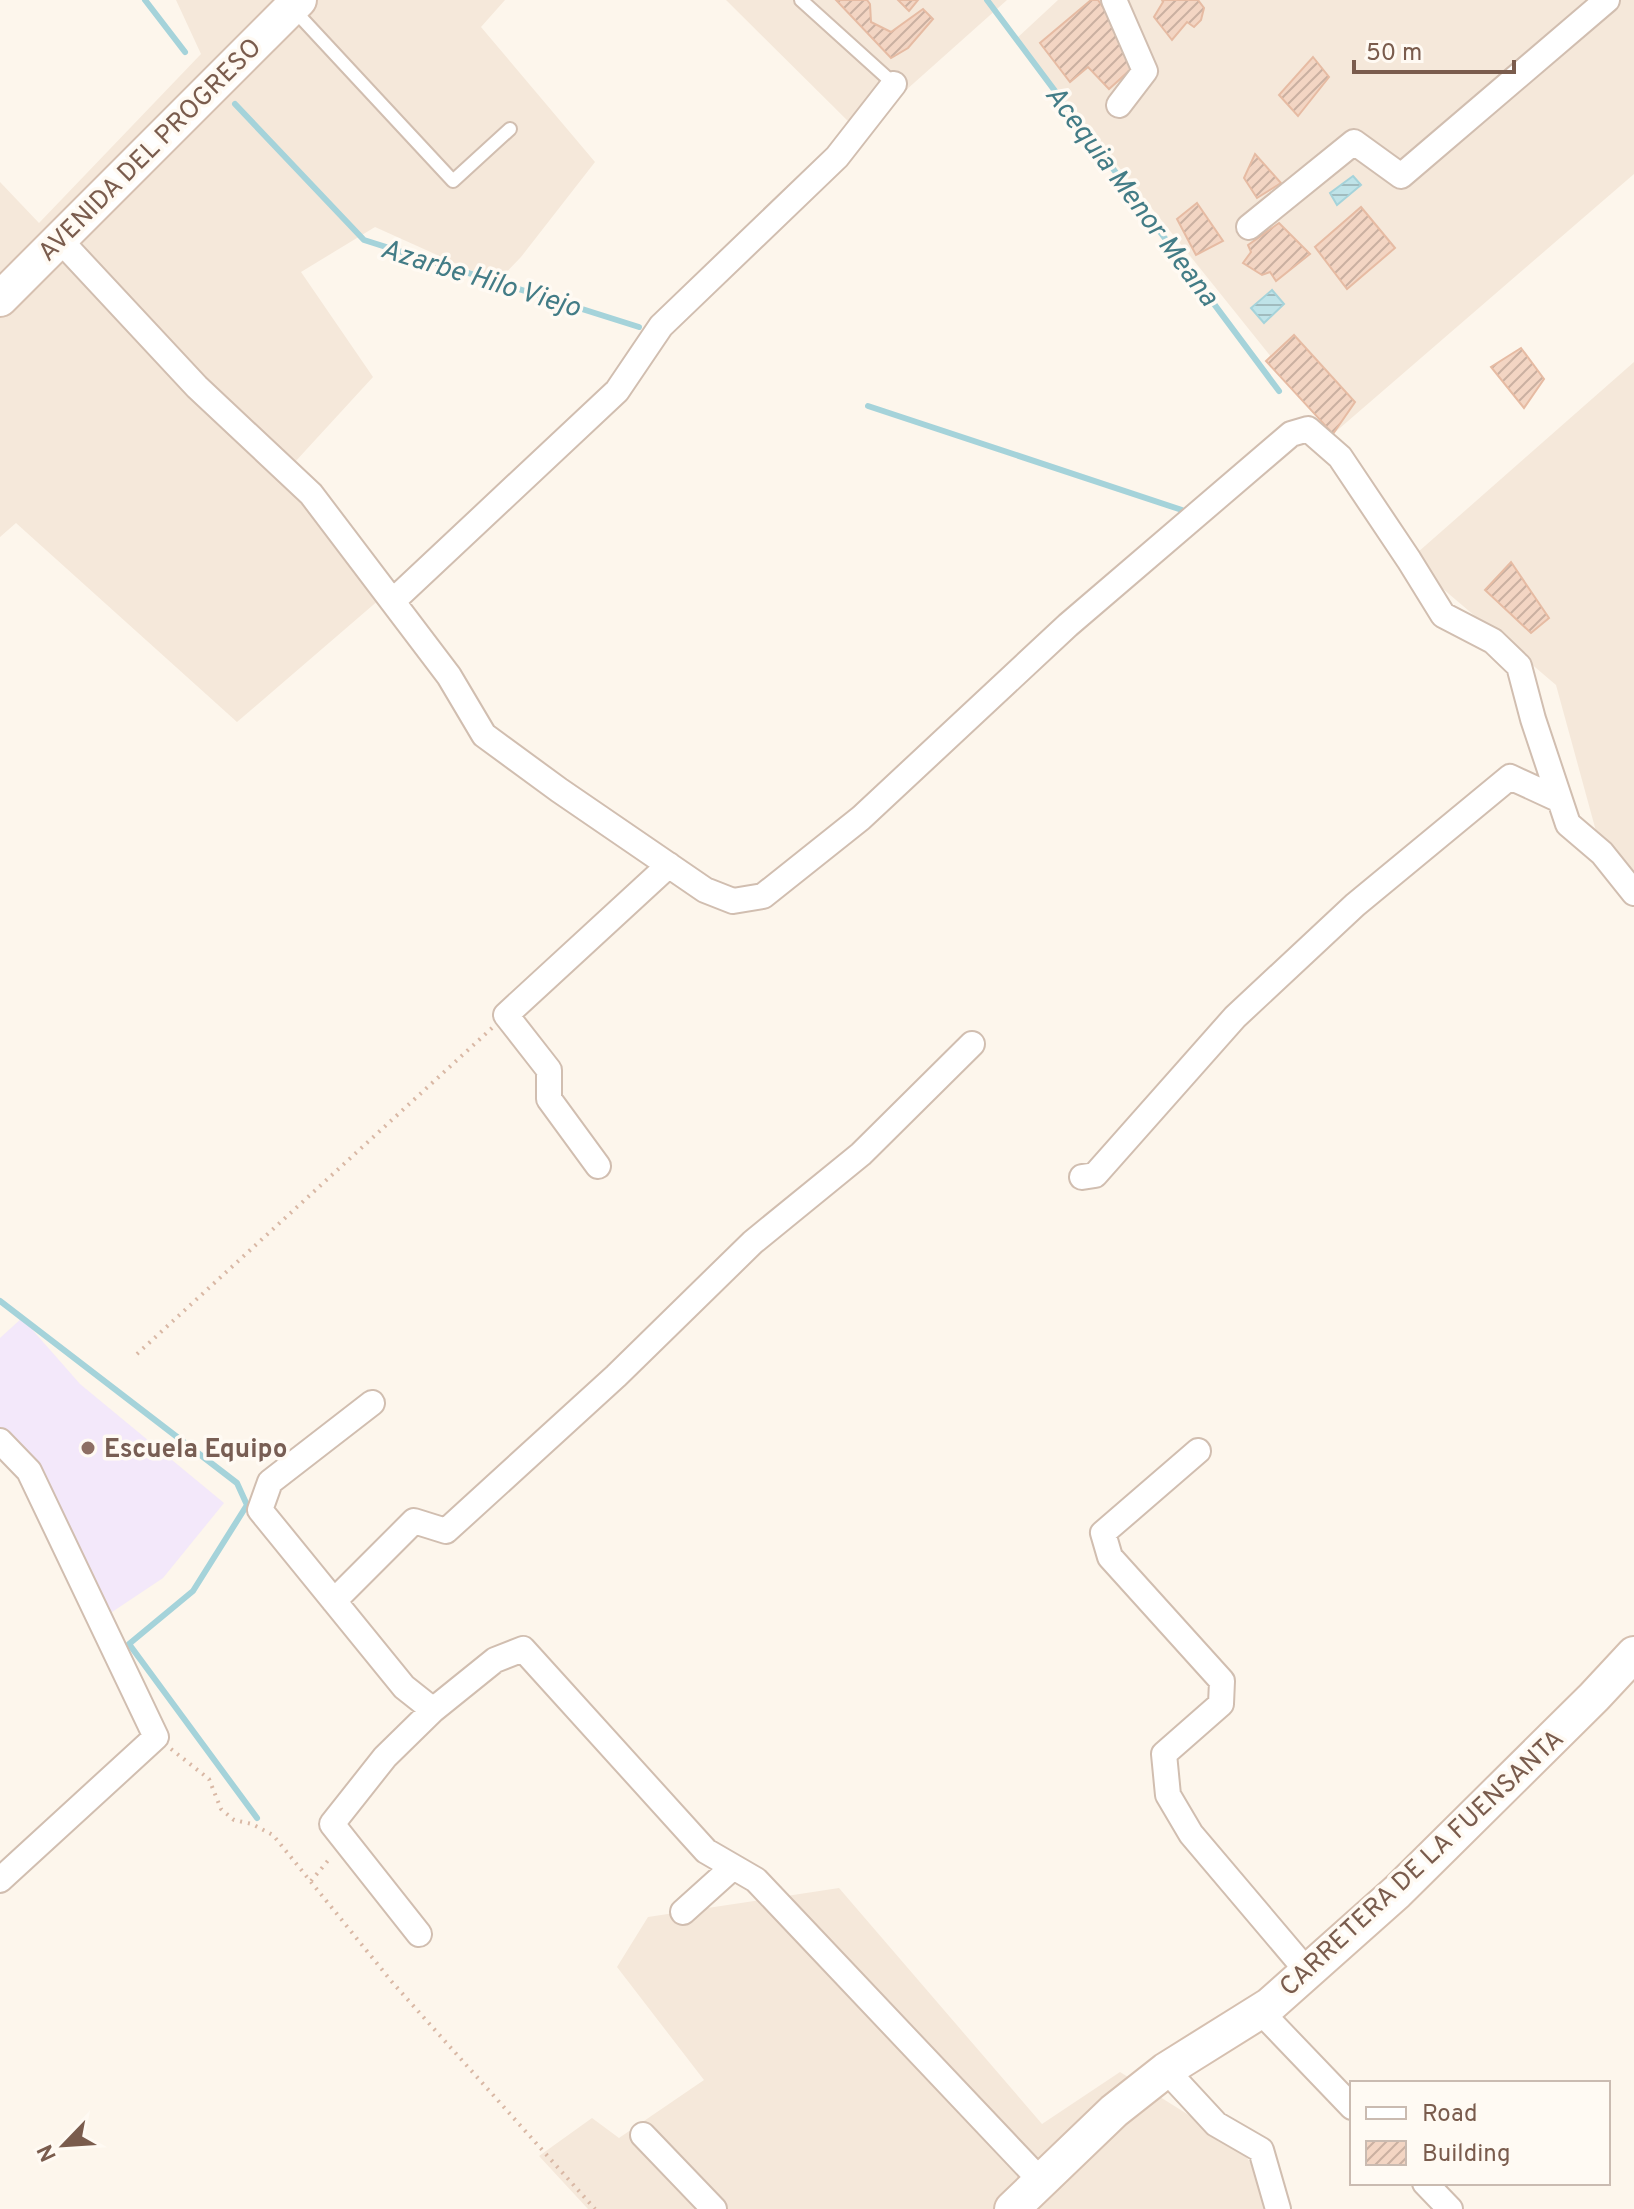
<svg xmlns="http://www.w3.org/2000/svg" width="1634" height="2209" font-family="Overpass,sans-serif">
<style>
.residential{fill:#f5e8da}
.education{fill:#f3e8fa}
.water{fill:url(#water-rules);stroke:#a5d3da;stroke-width:2}
.lines{fill:none;stroke-linecap:round;stroke-linejoin:round}
.stream{stroke:#a5d3da;stroke-width:6}
.building{fill:url(#building-hatch);stroke:#e6bba3;stroke-width:2}
.service-casing{stroke:#d1beb0;stroke-width:16}
.minor-casing{stroke:#d1beb0;stroke-width:28}
.secondary-casing{stroke:#d6c0b0;stroke-width:38}
.path{stroke:#d9b8a5;stroke-width:4;stroke-dasharray:2 6;stroke-linecap:butt}
.service{stroke:#fff;stroke-width:12}
.minor{stroke:#fff;stroke-width:24}
.secondary{stroke:#fff;stroke-width:34}
.education-dot{fill:#8d6e63;stroke:#fffaf3;stroke-width:3}
.labels{text-anchor:middle;stroke-width:7;stroke-linejoin:round;paint-order:stroke}
.street-label{font-size:26px;fill:#7a5c4d;stroke:#fffaf3}
.education-label{font-size:26px;font-weight:bold;fill:#785e54;stroke:#fffaf3;text-anchor:start}
.water-label{font-size:28px;font-style:italic;fill:#437c86;stroke:#fffaf3}
</style>
<defs>
<pattern id="water-rules" width="6" height="5" patternUnits="userSpaceOnUse" patternTransform="scale(2)"><rect width="6" height="5" fill="#bfe3e8"/><path d="M0 2.5h6" fill="none" stroke="#a0bbbe"/></pattern>
<pattern id="building-hatch" width="6" height="6" patternUnits="userSpaceOnUse" patternTransform="scale(2)"><rect width="6" height="6" fill="#f3d5c3"/><path d="M-1 1l2-2M0 6l6-6M5 7l2-2" fill="none" stroke="#cab0a1"/></pattern>
</defs>
<rect width="100%" height="100%" fill="#fdf6ec"/>
<path class="residential" d="M 176,0 L 505,0 L 481,27 L 595,162 L 521,257 L 497,282 L 375,227 L 301,272 L 373,377 L 283,475 L 380,599 L 237,722 L 16,523 L 0,537 L 0,182 L 39,223 L 201,54 Z
M 726,0 L 1007,0 L 859,132 Z
M 1058,0 L 1634,0 L 1634,174 L 1333,434 L 1016,39 Z
M 1634,362 L 1634,883 L 1602,853 L 1556,685 L 1409,560 Z
M 839,1888 L 1042,2124 L 1120,2072 L 1240,2147 L 1277,2204 L 1274,2209 L 588,2209 L 539,2156 L 592,2118 L 619,2138 L 704,2080 L 617,1967 L 648,1917 Z"/>
<path class="education" d="M 22,1318 L 80,1384 L 224,1503 L 163,1578 L 109,1614 L 39,1468 L 0,1427 L 0,1338 Z"/>
<path class="water" d="M 1353,176 L 1361,185 L 1337,205 L 1330,193 Z
M 1272,290 L 1284,304 L 1264,323 L 1251,308 Z"/>
<g class="lines">
<path class="stream" d="M 145,0 L 185,52
M 987,0 L 1279,391
M 235,104 L 364,240 L 639,327
M 868,406 L 1182,510 L 1185,514
M 0,1301 L 237,1483 L 247,1505 L 193,1591 L 129,1644 L 257,1818"/>
</g>
<path class="building" d="M 836,0 L 867,0 L 870,4 L 871,22 L 891,32 L 923,9 L 933,19 L 908,48 L 891,58 Z
M 898,0 L 918,0 L 909,11 Z
M 1091,0 L 1098,0 L 1140,61 L 1109,89 L 1088,67 L 1070,82 L 1040,43 Z
M 1162,0 L 1198,0 L 1204,8 L 1201,20 L 1194,27 L 1187,22 L 1172,40 L 1154,17 L 1163,2 Z
M 1313,57 L 1329,77 L 1298,116 L 1279,95 Z
M 1255,154 L 1281,183 L 1257,198 L 1244,178 Z
M 1197,203 L 1223,241 L 1196,255 L 1177,219 Z
M 1361,207 L 1395,248 L 1347,289 L 1315,247 Z
M 1279,223 L 1310,254 L 1276,281 L 1270,272 L 1262,275 L 1243,263 L 1251,252 L 1248,245 Z
M 1294,335 L 1355,402 L 1333,434 L 1266,361 Z
M 1521,348 L 1544,379 L 1524,408 L 1491,367 Z
M 1511,562 L 1549,618 L 1531,633 L 1485,590 Z"/>
<g class="lines">
<defs>
<path id="service" d="M 801,0 L 894,84
M 294,10 L 453,181 L 510,129"/>
<path id="minor" d="M 1114,0 L 1145,71 L 1119,105
M 1249,227 L 1354,142 L 1401,176 L 1607,0
M 59,239 L 197,387 L 311,494 L 449,676 L 484,735 L 559,790 L 705,890 L 733,901 L 763,896 L 861,818 L 1068,625 L 1291,434 L 1308,429 L 1340,457 L 1409,560 L 1443,615 L 1493,641 L 1519,666 L 1533,719 L 1568,824 L 1602,853 L 1634,893
M 393,601 L 617,391 L 661,326 L 837,157 L 894,84
M 598,1166 L 549,1099 L 549,1070 L 506,1015 L 669,865
M 1082,1177 L 1095,1175 L 1235,1017 L 1355,905 L 1510,777 L 1560,800
M 372,1403 L 270,1482 L 260,1510 L 404,1687 L 433,1710 L 495,1660 L 523,1649 L 706,1851 L 756,1880 L 1041,2181
M 0,1441 L 29,1471 L 156,1737 L 0,1880
M 1198,1451 L 1103,1533 L 1110,1557 L 1222,1681 L 1221,1704 L 1164,1754 L 1168,1795 L 1191,1834 L 1307,1971
M 334,1601 L 414,1521 L 446,1531 L 616,1376 L 753,1242 L 861,1154 L 972,1044
M 683,1912 L 733,1867
M 419,1934 L 332,1824 L 385,1757 L 433,1710
M 1260,2011 L 1352,2107
M 1166,2070 L 1216,2124 L 1261,2150 L 1278,2209
M 643,2135 L 714,2209
M 1425,2183 L 1450,2209"/>
<path id="secondary" d="M 0,299 L 299,0
M 1012,2209 L 1114,2111 L 1166,2070 L 1270,2005 L 1397,1892 L 1594,1697 L 1634,1654"/>
</defs>
<use href="#service" class="service-casing"/>
<use href="#minor" class="minor-casing"/>
<use href="#secondary" class="secondary-casing"/>
<path class="path" d="M 137,1354 L 492,1028
M 171,1749 L 209,1779 L 221,1809 L 234,1820 L 252,1824 L 273,1835 L 392,1982 L 595,2209
M 311,1881 L 331,1857"/>
<use href="#service" class="service"/>
<use href="#minor" class="minor"/>
<use href="#secondary" class="secondary"/>
</g>
<circle class="education-dot" cx="88" cy="1448" r="8"/>
<g class="labels">
<g class="street-label">
<text transform="translate(149 149) rotate(-45)" y="9">AVENIDA DEL PROGRESO</text>
<text transform="translate(1421 1862) rotate(-43)" y="9">CARRETERA DE LA FUENSANTA</text>
</g>
<g class="education-label">
<text x="104" y="1457">Escuela Equipo</text>
</g>
<g class="water-label">
<text transform="translate(1133 195) rotate(53)" y="10">Acequia Menor Meana</text>
<text transform="translate(481 277) rotate(17)" y="10">Azarbe Hilo Viejo</text>
</g>
</g>
<rect x="1350" y="2081" width="260" height="104" fill="#fffaf3" stroke="#cabbb1" stroke-width="2"/>
<rect x="1366" y="2107" width="40" height="12" fill="#ffffff" stroke="#cabbb1" stroke-width="2"/>
<text x="1422" y="2121" font-size="24" fill="#7a5c4d">Road</text>
<rect x="1366" y="2141" width="40" height="24" fill="url(#building-hatch)" stroke="#cabbb1" stroke-width="2"/>
<text x="1422" y="2161" font-size="24" fill="#7a5c4d">Building</text>
<g transform="translate(64 2145) rotate(245)" stroke="#fffaf3" stroke-width="6" paint-order="stroke">
<path d="M0-6L14 30L0 20L-14 30Z" fill="#7a5c4d"/>
<text y="-12" font-size="22" font-weight="bold" text-anchor="middle" fill="#7a5c4d">N</text>
</g>
<path d="M1354 60v12h160v-12" fill="none" stroke="#7a5c4d" stroke-width="4"/>
<text x="1366" y="60" font-size="24" fill="#7a5c4d" stroke="#fffaf3" stroke-width="6" paint-order="stroke">50 m</text>
</svg>
